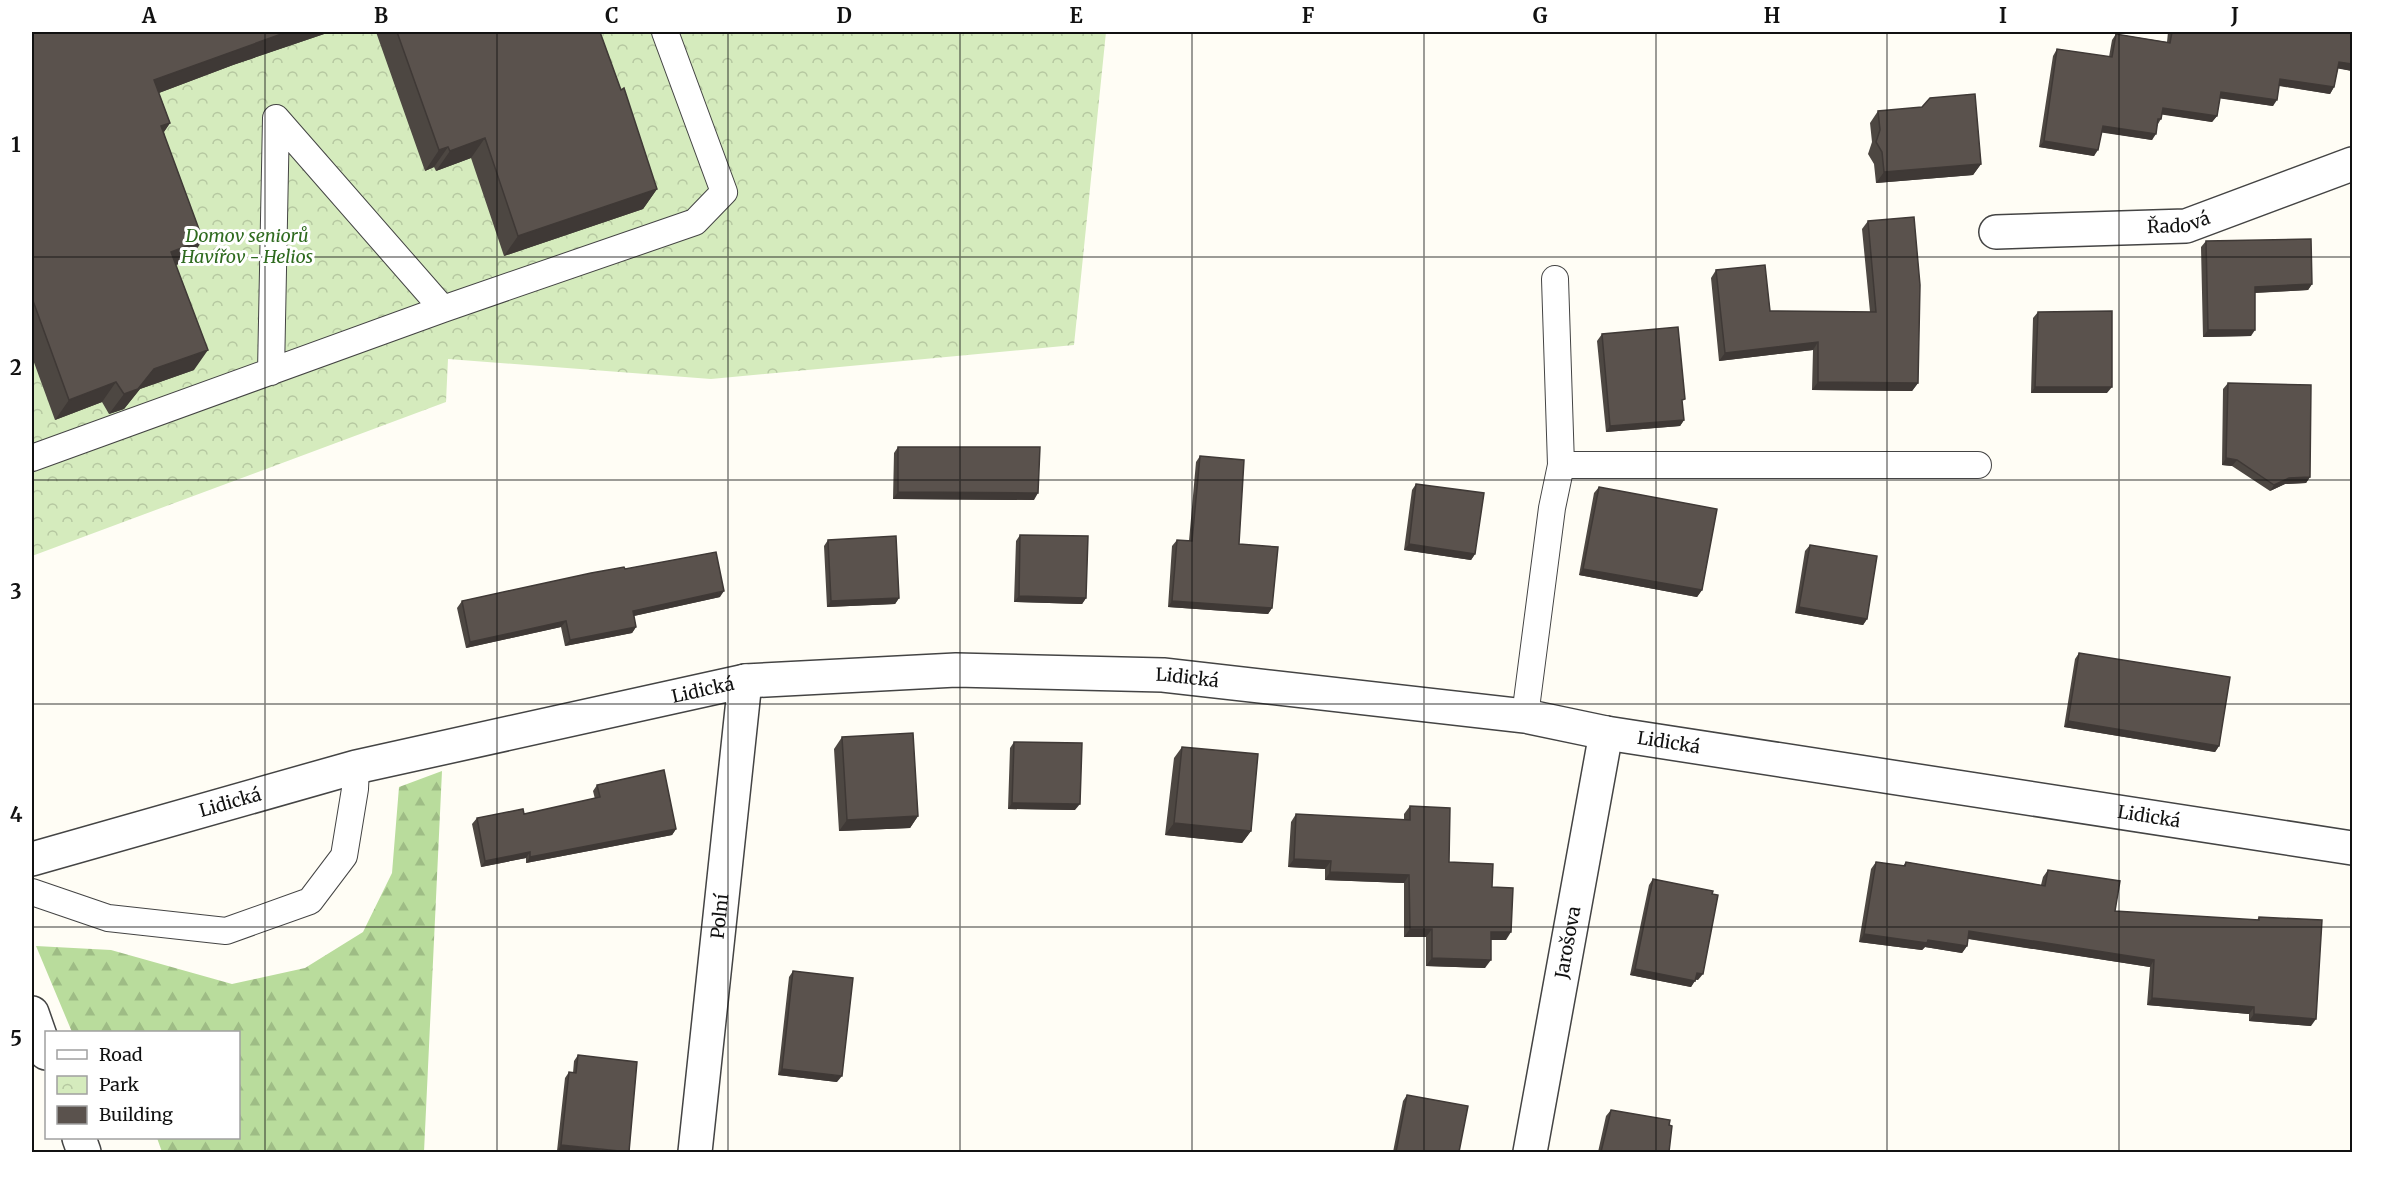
<svg xmlns="http://www.w3.org/2000/svg" width="2384" height="1184" font-family="Merriweather,serif">
<style>
.forest{fill:url(#forest-firs)}
.park{fill:url(#park-crowns)}
.lines{fill:none;stroke-linecap:round;stroke-linejoin:round}
.service-casing{stroke:#444;stroke-width:28}
.minor-casing{stroke:#444;stroke-width:36}
.service{stroke:#fff;stroke-width:26}
.minor{stroke:#fff;stroke-width:33}
.wall{fill:#4d4742}
.shaded-wall{fill:#3f3936}
.building{fill:#5a524d;stroke:#3f3936;stroke-width:1.5}
.grid{fill:none;stroke:#111;stroke-width:1.5;stroke-opacity:0.55}
.labels{text-anchor:middle;stroke-width:6;stroke-linejoin:round;paint-order:stroke}
.street-label{font-size:18px;fill:#111;stroke:#fff}
.park-label{font-size:18px;font-style:italic;fill:#2f6b1f;stroke:#fff}
.neatline{fill:none;stroke:#111;stroke-width:2}
.grid-label{font-size:20px;text-anchor:middle;font-weight:bold;fill:#111}
</style>
<defs>
<pattern id="forest-firs" width="22" height="20" patternUnits="userSpaceOnUse" patternTransform="scale(1.5)"><rect width="22" height="20" fill="#b9dc9c"/><path d="M5 1l3.5 6h-7zM16 11l3.5 6h-7z" fill="#9ebc85"/></pattern>
<pattern id="park-crowns" width="20" height="18" patternUnits="userSpaceOnUse" patternTransform="scale(1.5)"><rect width="20" height="18" fill="#d5ebbd"/><path d="M2 6a3 3 0 1 1 6 0M12 15a3 3 0 1 1 6 0" fill="none" stroke="#b6c8a1"/></pattern>
</defs>
<rect width="100%" height="100%" fill="#fffdf5"/>
<path class="forest" d="M 442,771 L 424,1152 L 162,1152 L 157,1138 L 238,1138 L 238,1032 L 72,1032 L 36,946 L 111,950 L 232,984 L 305,968 L 363,932 L 392,873 L 399,787 Z"/>
<path class="park" d="M 32,32 L 1106,32 L 1074,345 L 711,379 L 448,359 L 446,402 L 32,556 Z"/>
<g class="lines">
<defs>
<path id="service" d="M 271,372 L 276,118 L 443,309
M 32,458 L 443,309 L 695,222 L 724,192 L 665,32
M 1561,465 L 1978,465
M 1525,716 L 1552,508 L 1561,465 L 1555,279
M 32,892 L 108,918 L 226,931 L 310,901 L 344,856 L 355,789 L 356,767"/>
<g id="minor">
<path id="s1" d="M 1996,232 L 2186,226 L 2352,164"/>
<path id="s2" d="M 32,859 L 356,767 L 745,681 L 956,670 L 1163,675 L 1525,716 L 1606,733 L 2352,848"/>
<path d="M 32,1013 L 46,1053"/>
<path d="M 79,1138 L 84,1152"/>
<path id="s3" d="M 695,1152 L 745,681"/>
<path id="s4" d="M 1530,1152 L 1606,733"/>
</g>
</defs>
<use href="#service" class="service-casing"/>
<use href="#minor" class="minor-casing"/>
<use href="#service" class="service"/>
<use href="#minor" class="minor"/>
</g>
<path class="wall" d="M 32,32 L 330,32 L 233,65 L 159,93 L 170,123 L 164,132 L 189,260 L 176,265 L 194,370 L 140,389 L 124,409 L 109,414 L 102,402 L 55,420 L 32,357 Z
M 376,32 L 600,32 L 657,189 L 643,209 L 504,256 L 471,158 L 436,171 L 434,167 L 425,171 Z
M 2168,32 L 2352,32 L 2352,71 L 2338,68 L 2334,87 L 2330,94 L 2279,86 L 2273,106 L 2220,98 L 2217,116 L 2212,122 L 2162,114 L 2161,119 L 2158,124 L 2152,140 L 2102,132 L 2094,156 L 2039,147 L 2053,56 L 2057,49 L 2109,57 L 2112,40 L 2116,34 L 2167,42 Z
M 1878,111 L 1981,164 L 1973,175 L 1876,183 L 1874,164 L 1868,154 L 1872,142 L 1870,123 Z
M 1868,221 L 1918,383 L 1912,391 L 1812,390 L 1813,350 L 1719,361 L 1711,278 L 1716,270 L 1770,311 L 1870,312 L 1862,229 Z
M 2206,241 L 2312,284 L 2308,290 L 2255,293 L 2251,336 L 2203,337 L 2201,247 Z
M 2038,312 L 2107,393 L 2031,393 L 2033,318 Z
M 1602,334 L 1682,403 L 1684,420 L 1680,426 L 1606,432 L 1597,341 Z
M 2228,383 L 2310,477 L 2306,483 L 2285,484 L 2270,491 L 2232,466 L 2222,465 L 2223,389 Z
M 898,447 L 1034,500 L 893,499 L 894,453 Z
M 1200,456 L 1239,544 L 1272,608 L 1268,614 L 1168,607 L 1172,546 L 1177,540 L 1189,541 L 1196,462 Z
M 1416,484 L 1475,554 L 1471,560 L 1404,550 L 1412,490 Z
M 1599,487 L 1702,590 L 1697,597 L 1579,575 L 1594,493 Z
M 1020,535 L 1086,598 L 1082,604 L 1014,602 L 1016,541 Z
M 828,540 L 899,598 L 895,604 L 827,607 L 824,546 Z
M 1810,545 L 1867,619 L 1863,625 L 1795,613 L 1805,551 Z
M 625,569 L 720,597 L 634,616 L 636,627 L 632,633 L 565,646 L 561,627 L 466,648 L 457,608 L 462,601 Z
M 2079,653 L 2219,746 L 2215,752 L 2064,727 L 2075,659 Z
M 842,737 L 918,816 L 910,828 L 839,831 L 834,749 Z
M 1014,742 L 1075,810 L 1008,809 L 1010,748 Z
M 1182,747 L 1251,831 L 1242,843 L 1165,835 L 1174,758 Z
M 597,785 L 676,829 L 672,835 L 526,863 L 526,858 L 481,867 L 472,824 L 477,818 L 524,814 L 595,799 L 593,791 Z
M 1410,806 L 1449,862 L 1492,887 L 1506,940 L 1491,940 L 1485,968 L 1426,966 L 1426,937 L 1404,937 L 1404,883 L 1325,880 L 1325,869 L 1288,867 L 1291,822 L 1296,814 L 1404,820 L 1404,814 Z
M 1876,862 L 1903,866 L 1906,862 L 2041,885 L 2043,877 L 2048,870 L 2115,911 L 2257,920 L 2259,917 L 2311,1026 L 2249,1021 L 2249,1014 L 2147,1005 L 2150,967 L 1968,939 L 1967,946 L 1962,953 L 1925,947 L 1922,950 L 1859,942 L 1871,869 Z
M 1653,879 L 1698,980 L 1695,979 L 1691,987 L 1630,975 L 1649,885 Z
M 793,971 L 837,1082 L 778,1075 L 789,977 Z
M 578,1055 L 637,1062 L 557,1151 L 565,1078 L 569,1072 L 573,1073 L 574,1061 Z
M 1407,1095 L 1459,1152 L 1393,1152 L 1403,1101 Z
M 1611,1110 L 1669,1125 L 1669,1152 L 1598,1152 L 1606,1116 Z"/>
<path class="shaded-wall" d="M 287,32 L 330,32 L 233,65 L 140,100 L 154,80 Z
M 2339,62 L 2352,64 L 2352,71 L 2335,68 Z
M 2280,79 L 2334,87 L 2330,94 L 2276,85 Z
M 2221,92 L 2277,100 L 2273,106 L 2217,98 Z
M 2163,108 L 2217,116 L 2212,122 L 2158,114 Z
M 170,123 L 156,143 L 161,126 Z
M 2103,126 L 2156,134 L 2152,140 L 2098,132 Z
M 485,138 L 471,158 L 436,171 L 450,151 Z
M 2044,141 L 2098,150 L 2094,156 L 2039,147 Z
M 448,147 L 434,167 L 425,171 L 439,150 Z
M 1981,164 L 1973,175 L 1876,183 L 1884,172 Z
M 657,189 L 643,209 L 504,256 L 518,236 Z
M 203,240 L 189,260 L 157,272 L 171,252 Z
M 2312,284 L 2308,290 L 2251,293 L 2255,287 Z
M 2208,330 L 2255,330 L 2251,336 L 2203,337 Z
M 1818,342 L 1813,350 L 1719,361 L 1725,353 Z
M 208,350 L 194,370 L 140,389 L 124,409 L 109,414 L 124,394 L 154,369 Z
M 116,382 L 102,402 L 55,420 L 69,400 Z
M 1818,382 L 1918,383 L 1912,391 L 1812,390 Z
M 2035,387 L 2112,387 L 2107,393 L 2031,393 Z
M 1684,420 L 1680,426 L 1606,432 L 1610,426 Z
M 2226,458 L 2237,460 L 2232,466 L 2222,465 Z
M 2310,477 L 2306,483 L 2285,484 L 2270,491 L 2274,485 L 2289,478 Z
M 898,492 L 1038,493 L 1034,500 L 893,499 Z
M 1409,544 L 1475,554 L 1471,560 L 1404,550 Z
M 1583,569 L 1702,590 L 1697,597 L 1579,575 Z
M 724,591 L 720,597 L 629,617 L 633,611 Z
M 1019,596 L 1086,598 L 1082,604 L 1014,602 Z
M 899,598 L 895,604 L 827,607 L 831,601 Z
M 1172,601 L 1272,608 L 1268,614 L 1168,607 Z
M 1799,607 L 1867,619 L 1863,625 L 1795,613 Z
M 566,621 L 561,627 L 466,648 L 470,642 Z
M 636,627 L 632,633 L 565,646 L 570,640 Z
M 2068,721 L 2219,746 L 2215,752 L 2064,727 Z
M 1012,803 L 1080,804 L 1075,810 L 1008,809 Z
M 918,816 L 910,828 L 839,831 L 847,820 Z
M 1174,823 L 1251,831 L 1242,843 L 1165,835 Z
M 676,829 L 672,835 L 526,863 L 530,857 Z
M 530,852 L 526,858 L 481,867 L 485,861 Z
M 1294,859 L 1331,861 L 1325,869 L 1288,867 Z
M 1330,872 L 1409,875 L 1404,883 L 1325,880 Z
M 1410,929 L 1432,929 L 1426,937 L 1404,937 Z
M 1969,931 L 2154,960 L 2150,967 L 1964,938 Z
M 1491,932 L 1511,932 L 1506,940 L 1486,940 Z
M 1864,934 L 1928,940 L 1967,946 L 1962,953 L 1925,947 L 1922,950 L 1859,942 Z
M 1432,958 L 1491,960 L 1485,968 L 1426,966 Z
M 1635,969 L 1695,981 L 1691,987 L 1630,975 Z
M 1697,973 L 1703,974 L 1698,980 L 1692,979 Z
M 2152,998 L 2254,1007 L 2249,1014 L 2147,1005 Z
M 2254,1014 L 2316,1019 L 2311,1026 L 2249,1021 Z
M 782,1069 L 842,1076 L 837,1082 L 778,1075 Z
M 561,1145 L 629,1152 L 569,1152 L 557,1151 Z"/>
<path class="building" d="M 32,32 L 287,32 L 154,80 L 170,123 L 161,126 L 203,240 L 171,252 L 208,350 L 154,369 L 138,389 L 124,394 L 116,382 L 69,400 L 32,298 Z
M 397,32 L 600,32 L 621,90 L 624,88 L 657,189 L 518,236 L 485,138 L 450,151 L 448,147 L 439,150 Z
M 2172,32 L 2352,32 L 2352,64 L 2339,62 L 2334,87 L 2280,79 L 2277,100 L 2221,92 L 2217,116 L 2163,108 L 2161,119 L 2158,119 L 2156,134 L 2103,126 L 2098,150 L 2044,141 L 2057,49 L 2112,57 L 2116,34 L 2170,43 Z
M 1975,94 L 1981,164 L 1884,172 L 1882,152 L 1876,142 L 1880,130 L 1878,111 L 1922,107 L 1930,98 Z
M 1914,217 L 1920,285 L 1918,383 L 1818,382 L 1818,342 L 1725,353 L 1716,270 L 1765,265 L 1770,311 L 1876,312 L 1868,221 Z
M 2311,239 L 2312,284 L 2255,287 L 2255,330 L 2208,330 L 2206,241 Z
M 2112,311 L 2112,387 L 2035,387 L 2038,312 Z
M 1678,327 L 1685,399 L 1682,400 L 1684,420 L 1610,426 L 1602,334 Z
M 2228,383 L 2311,385 L 2310,477 L 2289,478 L 2274,485 L 2237,460 L 2226,458 Z
M 898,447 L 1040,447 L 1038,493 L 898,492 Z
M 1200,456 L 1244,460 L 1239,544 L 1278,547 L 1272,608 L 1172,601 L 1177,540 L 1192,541 Z
M 1416,484 L 1484,493 L 1475,554 L 1409,544 Z
M 1599,487 L 1717,509 L 1702,590 L 1583,569 Z
M 1020,535 L 1088,536 L 1086,598 L 1019,596 Z
M 896,536 L 899,598 L 831,601 L 828,540 Z
M 1810,545 L 1877,556 L 1867,619 L 1799,607 Z
M 716,552 L 724,591 L 633,611 L 636,627 L 570,640 L 566,621 L 470,642 L 462,601 L 591,573 L 624,567 L 625,569 Z
M 2079,653 L 2230,677 L 2219,746 L 2068,721 Z
M 913,733 L 918,816 L 847,820 L 842,737 Z
M 1014,742 L 1082,743 L 1080,804 L 1012,803 Z
M 1182,747 L 1258,754 L 1251,831 L 1174,823 Z
M 664,770 L 676,829 L 530,857 L 530,852 L 485,861 L 477,818 L 523,809 L 524,814 L 600,797 L 597,785 Z
M 1410,806 L 1450,808 L 1449,862 L 1493,864 L 1492,887 L 1513,888 L 1511,932 L 1491,932 L 1491,960 L 1432,958 L 1432,929 L 1410,929 L 1409,875 L 1330,872 L 1331,861 L 1294,859 L 1296,814 L 1410,820 Z
M 1876,862 L 1905,866 L 1906,862 L 2045,886 L 2048,870 L 2120,881 L 2115,911 L 2259,920 L 2259,917 L 2322,920 L 2316,1019 L 2254,1014 L 2254,1007 L 2152,998 L 2154,960 L 1969,931 L 1967,946 L 1928,940 L 1927,943 L 1864,934 Z
M 1653,879 L 1713,891 L 1712,894 L 1718,895 L 1703,974 L 1697,973 L 1695,981 L 1635,969 Z
M 793,971 L 853,978 L 842,1076 L 782,1069 Z
M 578,1055 L 637,1062 L 629,1152 L 561,1145 L 569,1072 L 576,1073 Z
M 1407,1095 L 1468,1106 L 1459,1152 L 1396,1152 Z
M 1611,1110 L 1670,1120 L 1669,1125 L 1672,1126 L 1669,1152 L 1601,1152 Z"/>
<path class="grid" d="M 265,32 L 265,1152M 497,32 L 497,1152M 728,32 L 728,1152M 960,32 L 960,1152M 1192,32 L 1192,1152M 1424,32 L 1424,1152M 1656,32 L 1656,1152M 1887,32 L 1887,1152M 2119,32 L 2119,1152M 32,257 L 2352,257M 32,480 L 2352,480M 32,704 L 2352,704M 32,927 L 2352,927"/>
<g class="labels">
<g class="street-label">
<text dy="6" stroke="none"><textPath href="#s1" startOffset="183">Řadová</textPath></text>
<text dy="6" stroke="none"><textPath href="#s2" startOffset="1178">Lidická</textPath></text>
<text dy="6" stroke="none"><textPath href="#s2" startOffset="692">Lidická</textPath></text>
<text dy="6" stroke="none"><textPath href="#s2" startOffset="1664">Lidická</textPath></text>
<text dy="6" stroke="none"><textPath href="#s2" startOffset="206">Lidická</textPath></text>
<text dy="6" stroke="none"><textPath href="#s2" startOffset="2150">Lidická</textPath></text>
<text dy="6" stroke="none"><textPath href="#s3" startOffset="237">Polní</textPath></text>
<text dy="6" stroke="none"><textPath href="#s4" startOffset="213">Jarošova</textPath></text>
</g>
<g class="park-label">
<text x="247" y="242">Domov seniorů<tspan x="247" dy="21">Havířov - Helios</tspan></text>
</g>
</g>
<rect width="2384" height="1184" fill="none" stroke="#ffffff" stroke-width="66"/>
<rect x="45" y="1031" width="195" height="108" fill="#ffffff" stroke="#a0a0a0" stroke-width="1.5"/>
<rect x="57" y="1050" width="30" height="9" fill="#ffffff" stroke="#a0a0a0" stroke-width="1.5"/>
<text x="99" y="1061" font-size="18" fill="#111111">Road</text>
<rect x="57" y="1076" width="30" height="18" fill="url(#park-crowns)" stroke="#a0a0a0" stroke-width="1.5"/>
<text x="99" y="1091" font-size="18" fill="#111111">Park</text>
<rect x="57" y="1106" width="30" height="18" fill="#5a524d" stroke="#a0a0a0" stroke-width="1.5"/>
<text x="99" y="1121" font-size="18" fill="#111111">Building</text>
<rect x="33" y="33" width="2318" height="1118" class="neatline"/>
<g class="grid-label">
<text x="149" y="23">A</text>
<text x="381" y="23">B</text>
<text x="612" y="23">C</text>
<text x="844" y="23">D</text>
<text x="1076" y="23">E</text>
<text x="1308" y="23">F</text>
<text x="1540" y="23">G</text>
<text x="1772" y="23">H</text>
<text x="2003" y="23">I</text>
<text x="2235" y="23">J</text>
<text x="16" y="152">1</text>
<text x="16" y="375">2</text>
<text x="16" y="599">3</text>
<text x="16" y="822">4</text>
<text x="16" y="1046">5</text>
</g>
</svg>
